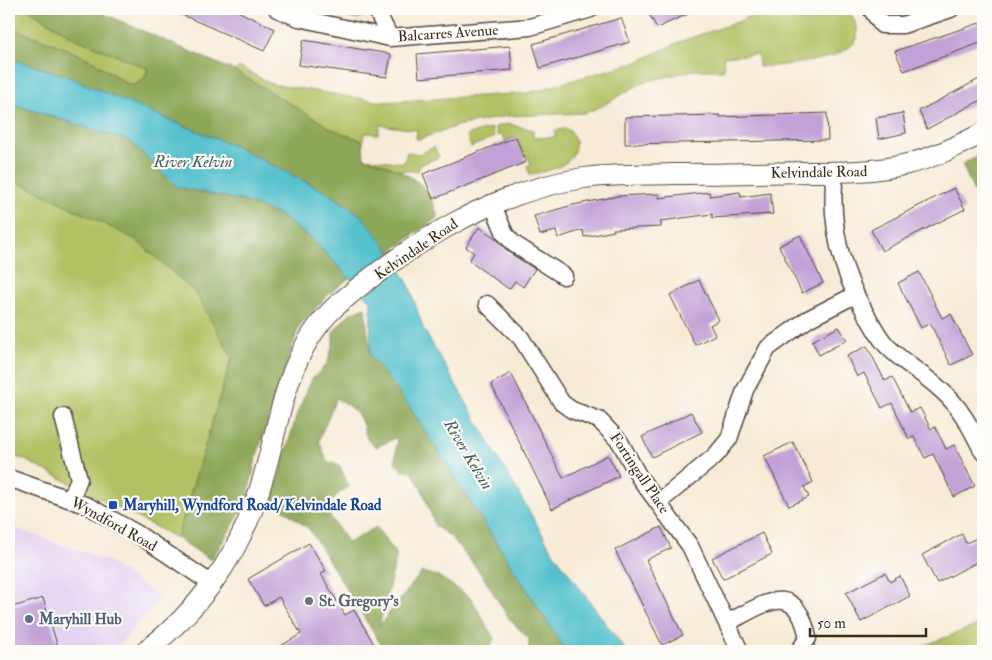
<svg xmlns="http://www.w3.org/2000/svg" width="992" height="660" font-family="'IM FELL Double Pica',serif">
<style>
.built{fill:#e3d3f2}
.green{fill:#b2c163;stroke:#767640}
.forest{fill:#8da759;stroke:#64683c}
.water{fill:#54c1ce;stroke:#487676}
.building{fill:#c1a1d7}
.lines{fill:none;stroke-linecap:round;stroke-linejoin:round}
.minor-casing{stroke:#57473a;stroke-width:19}
.tertiary-casing{stroke:#57473a;stroke-width:22}
.minor{stroke:#fff;stroke-width:16}
.tertiary{stroke:#fff;stroke-width:20}
.transit-dot{fill:#1a4fb4;stroke:#fdfcf7;stroke-width:2}
.worship-dot{fill:#6b7280;stroke:#fdfcf7;stroke-width:2}
.service-dot{fill:#5c6f8a;stroke:#fdfcf7;stroke-width:2}
.labels{text-anchor:middle;stroke-width:4.5;stroke-linejoin:round;paint-order:stroke}
.street-label{font-size:15px;fill:#3b2a1e;stroke:#fdfcf7}
.transit-label{font-size:15px;font-weight:bold;fill:#164399;stroke:#fdfcf7;text-anchor:start}
.worship-label{font-size:15px;font-weight:bold;fill:#5b616d;stroke:#fdfcf7;text-anchor:start}
.service-label{font-size:15px;font-weight:bold;fill:#4e5e75;stroke:#fdfcf7;text-anchor:start}
.water-label{font-size:16px;font-style:italic;fill:#445f5c;stroke:#fdfcf7}
</style>
<rect width="100%" height="100%" fill="#fdfcf7"/>
<filter id="ink" filterUnits="userSpaceOnUse"><feTurbulence type="fractalNoise" baseFrequency=".02" numOctaves="2"/><feDisplacementMap in="SourceGraphic" scale="10" xChannelSelector="R" yChannelSelector="G"/><feConvolveMatrix kernelMatrix="1 2 1 2 8 2 1 2 1" color-interpolation-filters="sRGB"/></filter>
<filter id="wash" filterUnits="userSpaceOnUse"><feTurbulence type="fractalNoise" baseFrequency=".0096" numOctaves="4" result="noise"/><feDisplacementMap in="SourceGraphic" scale="20" xChannelSelector="R" yChannelSelector="G"/><feGaussianBlur stdDeviation="1.12" result="paint"/><feColorMatrix in="noise" values="0 0 0 0 0 0 0 0 0 0 0 0 0 0 0 0 0 1.4 0 .05"/><feComposite in="paint" operator="in"/></filter>
<g filter="url(#wash)">
<rect width="100%" height="100%" fill="#f7ebd7"/>
<path class="built" d="M 9,526 L 108,561 L 160,598 L 114,651 L 9,651 Z"/>
<path class="green" d="M 9,9 L 28,9 L 74,38 L 147,68 L 146,77 L 135,85 L 126,83 L 93,61 L 62,47 L 9,27 Z
M 307,9 L 362,9 L 362,17 L 355,19 Z
M 762,9 L 849,9 L 857,27 L 857,39 C 844,62 784,65 759,67 L 758,54 L 723,57 L 724,70 L 695,70 L 643,82 L 600,107 L 584,113 L 507,116 L 457,126 L 419,139 L 416,139 L 417,130 L 380,125 L 378,134 L 364,133 L 363,141 L 334,130 L 235,71 L 239,67 L 272,84 L 382,102 L 528,93 L 637,62 L 679,42 L 740,21 Z
M 509,124 L 533,130 L 533,138 L 555,137 L 555,130 L 567,129 C 573,133 576,139 575,146 C 573,168 547,170 530,175 L 527,166 L 531,164 L 527,155 L 524,156 L 516,137 L 505,141 L 502,135 L 498,136 L 495,127 Z
M 491,128 L 495,137 L 471,147 L 467,135 Z
M 434,147 L 439,157 L 420,165 L 418,171 L 394,170 L 382,163 L 364,158 L 404,163 L 407,152 L 419,154 Z
M 9,180 L 27,186 L 135,239 L 195,292 L 232,357 L 177,538 L 23,459 L 9,455 Z
M 983,623 L 983,651 L 910,651 Z"/>
<path class="forest" d="M 28,9 L 93,9 L 235,71 L 334,130 L 363,141 L 364,158 C 386,164 420,176 431,198 C 434,204 436,211 438,217 L 390,252 L 362,216 L 328,193 L 230,144 L 162,117 L 64,75 L 9,58 L 9,27 L 62,47 L 93,61 L 125,83 L 135,85 L 146,77 L 147,68 L 74,38 Z
M 14,105 L 130,141 L 177,187 L 248,202 L 279,215 L 312,239 L 349,278 L 329,294 L 299,326 L 256,458 L 246,504 L 211,560 L 177,538 L 232,357 L 195,292 L 135,239 L 27,186 L 9,180 L 9,108 Z
M 983,154 L 983,213 L 962,164 Z
M 365,307 L 370,355 L 409,406 L 566,651 L 529,651 L 529,639 L 510,620 L 482,575 L 451,537 L 435,526 L 424,494 L 412,471 L 403,471 L 395,462 L 397,437 L 377,447 C 363,441 366,429 360,418 C 355,409 344,403 336,398 L 319,440 L 327,461 L 340,466 L 349,487 L 338,494 L 325,509 L 348,543 L 376,527 L 397,555 L 379,626 L 422,572 L 438,576 L 471,598 L 494,638 L 489,651 L 385,651 L 309,529 L 272,501 L 297,413 L 312,379 L 327,364 L 333,344 L 333,332 L 349,314 Z"/>
<path class="water" d="M 9,58 L 64,75 L 162,117 L 230,144 L 328,193 L 362,216 L 386,246 L 409,285 L 423,328 L 551,549 L 626,651 L 566,651 L 409,406 L 370,355 L 371,301 L 312,239 L 279,215 L 248,202 L 177,187 L 130,141 L 9,103 Z"/>
<g id="blocks">
<path class="building" d="M 169,9 L 233,9 L 275,29 L 264,51 Z
M 646,9 L 698,9 L 657,28 Z
M 621,18 L 630,42 L 540,68 L 533,44 Z
M 983,22 L 983,42 L 904,71 L 895,51 Z
M 303,40 L 391,54 L 387,77 L 299,65 Z
M 510,46 L 512,70 L 419,78 L 417,54 Z
M 983,77 L 983,99 L 927,129 L 919,111 Z
M 827,113 L 828,140 L 625,144 L 625,117 L 720,115 L 720,117 Z
M 903,113 L 906,133 L 879,139 L 876,118 Z
M 516,137 L 526,162 L 433,199 L 423,174 Z
M 954,188 L 965,209 L 882,251 L 871,230 Z
M 709,192 L 710,196 L 740,192 L 741,197 L 770,193 L 773,214 L 712,218 L 712,214 L 661,221 L 661,227 L 613,229 L 614,231 L 584,237 L 583,230 L 558,238 L 556,231 L 540,235 L 534,216 L 573,205 L 618,196 L 659,194 L 659,198 Z
M 479,227 L 497,239 L 508,252 L 535,269 L 523,287 L 515,281 L 509,289 L 469,261 L 474,253 L 466,247 Z
M 800,235 L 823,283 L 802,293 L 779,246 Z
M 919,272 L 942,318 L 951,314 L 972,355 L 951,365 L 930,323 L 921,328 L 898,283 Z
M 699,280 L 719,320 L 710,325 L 715,335 L 695,345 L 670,295 Z
M 839,327 L 847,340 L 819,355 L 812,341 Z
M 867,346 L 885,381 L 892,377 L 910,412 L 920,408 L 931,429 L 935,427 L 946,449 L 954,445 L 975,486 L 954,497 L 933,454 L 925,458 L 914,437 L 909,439 L 892,403 L 882,408 L 864,373 L 857,377 L 847,356 Z
M 511,373 L 563,478 L 608,455 L 619,476 L 552,509 L 491,384 Z
M 691,412 L 702,432 L 652,457 L 642,437 Z
M 793,442 L 813,482 L 804,487 L 809,497 L 789,506 L 764,456 Z
M 661,527 L 671,548 L 646,560 L 683,635 L 662,645 L 615,550 Z
M 762,533 L 772,554 L 723,579 L 712,558 Z
M 962,534 L 966,543 L 977,538 L 983,551 L 983,559 L 937,583 L 922,555 Z
M 309,543 L 326,571 L 321,574 L 345,615 L 354,610 L 378,651 L 272,651 L 301,634 L 279,597 L 264,606 L 248,579 Z
M 885,573 L 890,582 L 900,576 L 910,596 L 861,622 L 846,593 Z
M 43,598 L 59,651 L 9,651 L 9,608 Z"/>
</g>
</g>
<g filter="url(#ink)">
<use href="#blocks" fill-opacity="0" stroke="#57473a" stroke-width="1"/>
<g class="lines">
<defs>
<path id="minor" d="M 277,9 L 299,18 L 390,38 L 530,27 L 591,9
M 376,9 L 390,38
M 871,9 L 882,25 L 903,25 L 951,9
M 835,172 C 829,223 841,271 866,314 C 873,325 879,338 887,346 C 903,363 924,374 941,390 C 961,407 972,430 983,452
M 492,203 L 505,234 L 514,244 L 564,276
M 487,304 L 521,338 L 562,403 L 572,410 L 599,420 L 620,442 L 639,477 L 690,546 L 740,651
M 63,417 L 79,479 L 71,499
M 9,478 L 88,506 L 136,533 L 212,584
M 659,502 L 715,456 L 729,439 L 745,390 L 768,348 L 808,319 L 855,295
M 727,623 C 764,604 796,578 808,638 L 799,651"/>
<path id="tertiary" d="M 146,651 C 197,611 233,564 255,503 C 281,433 280,351 343,300 C 414,241 492,192 584,178 C 613,174 643,175 672,174 C 718,174 764,173 809,172 C 842,172 875,172 907,164 C 934,158 959,145 983,133"/>
</defs>
<use href="#minor" class="minor-casing"/>
<use href="#tertiary" class="tertiary-casing"/>
<use href="#minor" class="minor"/>
<use href="#tertiary" class="tertiary"/>
</g>
</g>
<rect class="transit-dot" x="108" y="500" width="10" height="10" rx="2.5"/>
<circle class="worship-dot" cx="309" cy="601" r="5"/>
<circle class="service-dot" cx="29" cy="619" r="5"/>
<g class="labels">
<g class="street-label">
<text transform="translate(448 33) rotate(-4)" y="5">Balcarres Avenue</text>
<text transform="translate(819 172) rotate(-1)" y="5">Kelvindale Road</text>
<text transform="translate(416 249) rotate(-34)" y="5">Kelvindale Road</text>
<text transform="translate(640 473) rotate(56)" y="5">Fortingall Place</text>
<text transform="translate(114 524) rotate(29)" y="5">Wyndford Road</text>
</g>
<g class="transit-label">
<text x="123" y="510">Maryhill, Wyndford Road/ Kelvindale Road</text>
</g>
<g class="worship-label">
<text x="319" y="606">St. Gregory's</text>
</g>
<g class="service-label">
<text x="39" y="624">Maryhill Hub</text>
</g>
<g class="water-label">
<text x="193" y="167">River Kelvin</text>
<text transform="translate(469 454) rotate(59)" y="6">River Kelvin</text>
</g>
</g>
<rect width="992" height="660" fill="none" stroke="#fdfcf7" stroke-width="30"/>
<path d="M810 628v8h116v-8" fill="none" stroke="#3b2a1e" stroke-width="2.5"/>
<text x="817" y="628" font-size="15" fill="#3b2a1e" stroke="#fdfcf7" stroke-width="4" paint-order="stroke">50 m</text>
</svg>
